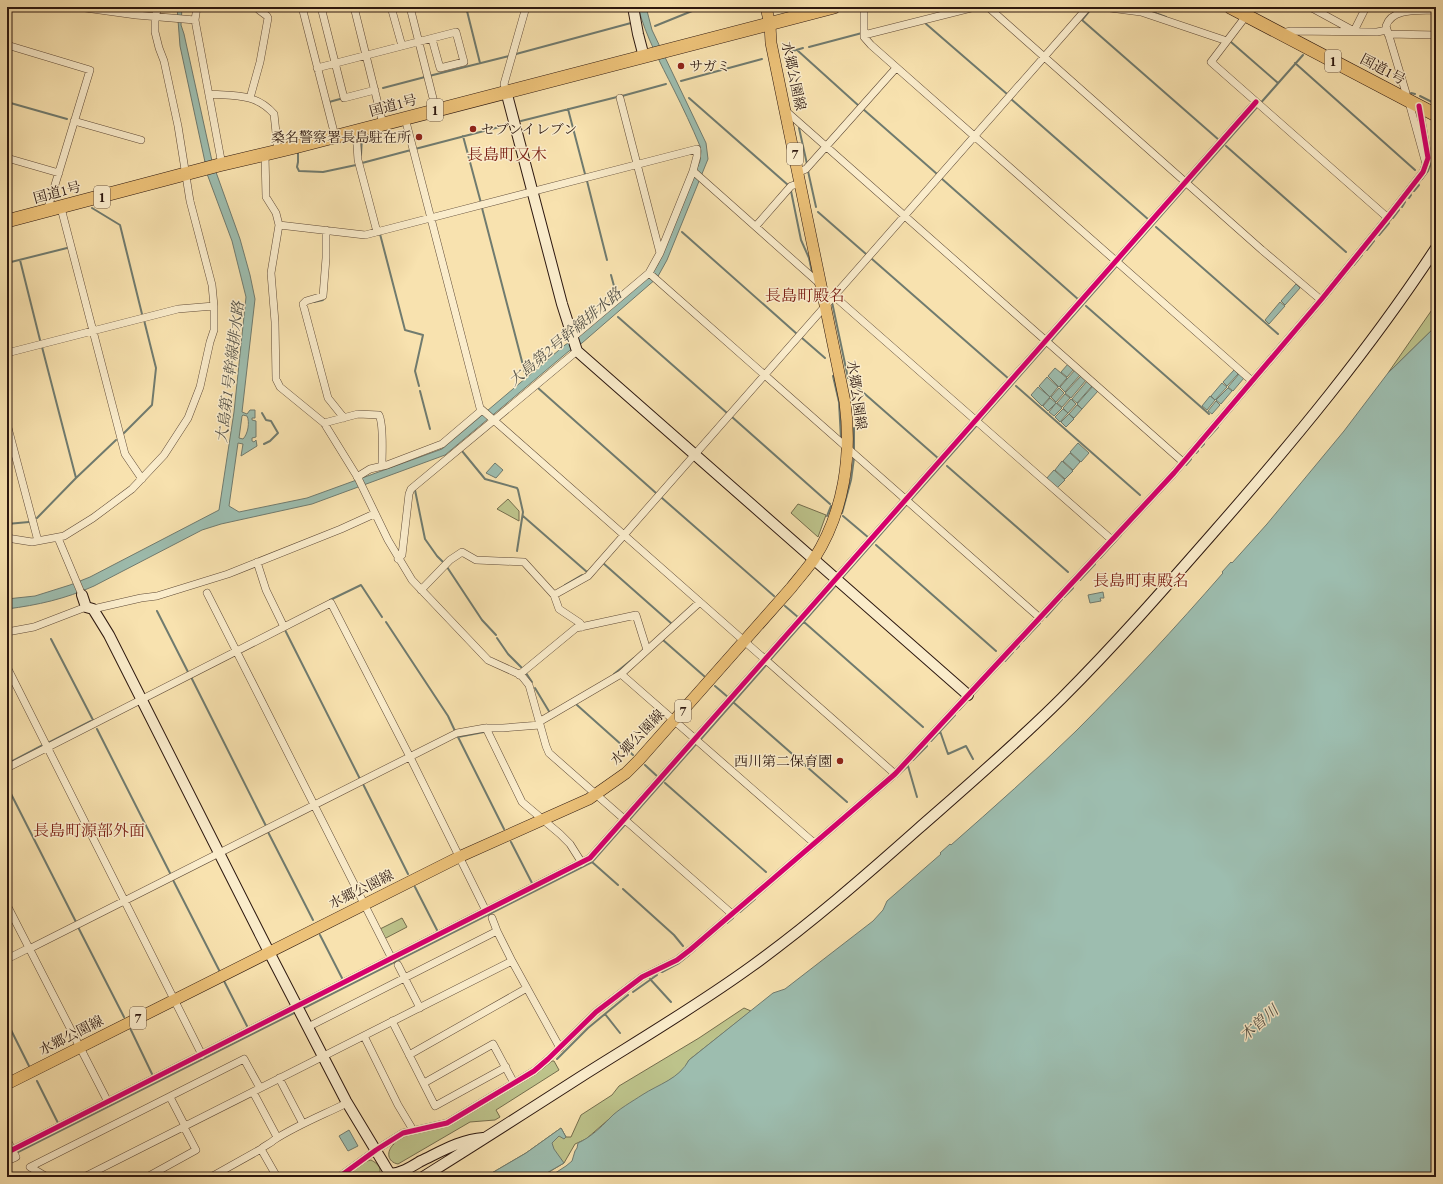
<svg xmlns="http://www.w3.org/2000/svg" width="1443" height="1184" font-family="'EB Garamond','Noto Serif JP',serif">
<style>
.green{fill:#bdc38b;stroke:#746d4d}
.water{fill:#9dbdaf;stroke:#707b6f;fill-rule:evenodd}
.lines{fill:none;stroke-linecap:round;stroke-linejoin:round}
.stream{stroke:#707b6f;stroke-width:2}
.street-casing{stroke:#5f4a37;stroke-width:8}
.secondary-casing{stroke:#2c170f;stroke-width:12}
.primary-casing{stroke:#2c170f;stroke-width:12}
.highway-casing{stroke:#2c170f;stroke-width:14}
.street{stroke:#faeccb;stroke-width:7}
.secondary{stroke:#faeccb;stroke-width:10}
.primary{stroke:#ecc178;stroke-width:11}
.highway{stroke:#ecc178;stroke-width:13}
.cycleway-casing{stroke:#faeccb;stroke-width:8}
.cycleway{stroke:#d6006c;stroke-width:5}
.poi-dot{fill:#8f2418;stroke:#faeccb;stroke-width:1.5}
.labels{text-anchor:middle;stroke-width:3;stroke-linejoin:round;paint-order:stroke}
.shield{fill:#faeccb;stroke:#6a5747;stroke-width:1}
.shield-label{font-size:13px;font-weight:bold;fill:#2c170f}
.poi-label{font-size:14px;fill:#2c170f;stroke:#faeccb;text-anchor:start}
.street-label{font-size:14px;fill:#2c170f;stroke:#faeccb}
.water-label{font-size:15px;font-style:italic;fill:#545147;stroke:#faeccb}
.quarter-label{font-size:16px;fill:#7a1f14;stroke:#faeccb}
</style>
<rect width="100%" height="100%" fill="#f8e2af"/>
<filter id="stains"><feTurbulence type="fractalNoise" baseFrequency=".005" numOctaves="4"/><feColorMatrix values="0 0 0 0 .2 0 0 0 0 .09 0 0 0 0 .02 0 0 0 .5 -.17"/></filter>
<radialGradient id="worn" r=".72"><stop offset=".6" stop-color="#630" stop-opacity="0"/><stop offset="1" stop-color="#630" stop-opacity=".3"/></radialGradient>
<path class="green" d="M 1436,304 L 1436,326 L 1388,373 Z
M 508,499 L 519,511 L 519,521 L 497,509 Z
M 798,504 L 826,515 L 818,537 L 791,513 Z
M 402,918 L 407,927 L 384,939 L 380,929 Z
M 744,1008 L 751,1011 L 689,1060 L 685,1068 L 676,1076 L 616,1113 L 586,1139 L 575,1144 L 564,1163 L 549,1172 L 485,1177 L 526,1153 L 561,1128 L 566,1137 L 571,1137 L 581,1115 L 612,1095 L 619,1086 L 699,1038 Z
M 552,1061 L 554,1061 L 559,1070 L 496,1110 L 500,1117 L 495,1120 L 470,1122 L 398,1164 C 387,1162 386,1151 394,1144 L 393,1142 L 408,1135 L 447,1126 L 536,1074 Z
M 371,1160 C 379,1164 384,1171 376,1177 L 343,1177 L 363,1162 Z"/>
<path class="water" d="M 177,7 L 182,7 L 181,25 L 184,34 L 212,161 L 240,239 L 250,275 L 255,299 L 242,412 L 247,414 L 250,410 L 255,410 L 255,418 L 252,418 L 252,420 L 256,421 L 256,437 L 252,438 L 252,441 L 254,442 L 256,440 L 257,446 L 241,456 L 243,444 L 238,443 L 229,506 L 239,512 L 307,498 L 442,449 L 565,345 L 578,337 L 653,272 L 658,264 L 700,161 L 701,151 L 700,146 C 692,127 683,108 674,90 C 660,62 646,37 638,7 L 646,7 L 652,30 L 706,143 L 708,159 L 667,260 L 657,278 L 582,343 L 569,351 L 445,455 L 312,504 L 221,524 L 202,530 L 94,586 C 65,599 38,605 7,609 L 7,599 L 35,596 L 70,585 L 90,577 L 219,510 L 234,412 L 246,297 L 232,241 L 203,163 L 205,162 L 180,46 ZM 243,415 L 247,416 C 250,422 248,434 243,439 L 239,438 L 242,416 Z
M 1296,284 L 1300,288 L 1285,305 L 1281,301 Z
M 1280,302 L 1285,306 L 1269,324 L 1265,320 Z
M 1436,326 L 1436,1177 L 549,1177 L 566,1166 L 572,1161 L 575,1151 L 577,1148 L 578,1143 C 591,1137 600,1128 610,1118 C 617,1110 633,1101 642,1095 C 659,1084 679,1079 689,1060 L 773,993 L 785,989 L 873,921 L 883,910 L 887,901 L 941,854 L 940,853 L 950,844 L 951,845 C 993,808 1036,770 1076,731 C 1127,680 1176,627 1223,573 L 1222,572 L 1231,562 L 1232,563 L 1267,524 L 1344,431 L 1388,373 Z
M 1068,364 L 1074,369 L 1067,377 L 1061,372 Z
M 1055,368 L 1067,378 L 1059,387 L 1048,376 Z
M 1075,370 L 1080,375 L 1065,392 L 1060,387 Z
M 1234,370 L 1238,374 L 1227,386 L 1223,382 Z
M 1239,374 L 1244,378 L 1233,391 L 1228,387 Z
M 1081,376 L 1086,380 L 1071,398 L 1065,393 Z
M 1047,377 L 1058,387 L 1050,397 L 1039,386 Z
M 1087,381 L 1092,386 L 1077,403 L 1072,399 Z
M 1222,383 L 1227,387 L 1215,400 L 1211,396 Z
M 1093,386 L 1098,391 L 1082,409 L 1077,404 Z
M 1038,387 L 1050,397 L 1042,406 L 1031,395 Z
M 1059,388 L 1064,393 L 1056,402 L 1051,397 Z
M 1228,388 L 1232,391 L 1221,404 L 1216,400 Z
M 1065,394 L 1070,398 L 1062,407 L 1057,403 Z
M 1210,396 L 1215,400 L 1207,410 L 1202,406 Z
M 1050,398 L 1056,403 L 1048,411 L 1043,406 Z
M 1071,399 L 1076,404 L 1068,413 L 1063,408 Z
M 1216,401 L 1220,405 L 1212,414 L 1208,411 Z
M 1056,403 L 1062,408 L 1054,416 L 1049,412 Z
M 1077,405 L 1082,409 L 1074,418 L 1069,414 Z
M 1063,409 L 1068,413 L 1060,422 L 1055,417 Z
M 1069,414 L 1074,419 L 1066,427 L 1061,422 Z
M 1078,443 L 1089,453 L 1081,462 L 1070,452 Z
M 1070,453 L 1080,462 L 1073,470 L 1063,461 Z
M 1062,461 L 1073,471 L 1065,479 L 1055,470 Z
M 495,463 L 503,470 L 496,478 L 486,473 Z
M 1054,470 L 1065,480 L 1057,488 L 1046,479 Z
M 1103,592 L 1104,598 L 1100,598 L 1101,601 L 1090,603 L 1088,595 Z
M 561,1128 L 566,1137 L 564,1139 L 559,1136 L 552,1143 L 554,1149 L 564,1163 L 545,1174 L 547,1177 L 485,1177 L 526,1153 Z
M 349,1130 L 358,1146 L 348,1151 L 339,1136 Z"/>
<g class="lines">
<path class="stream" d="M 466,7 L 480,63
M 1091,9 L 1082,20 L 1219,140
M 1142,9 L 1156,13
M 1158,14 L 1166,17
M 925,23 L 1007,94
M 655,26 L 702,7
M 1231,42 L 1278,83
M 809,47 L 862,33
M 797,50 L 859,106
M 786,53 L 803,48
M 516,54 L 631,23
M 1295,63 L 1415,170
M 429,76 L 509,56
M 681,81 L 762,59
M 383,88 L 425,77
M 1411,93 L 1415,94
M 622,96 L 666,84
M 1420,96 L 1436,104
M 689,98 L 788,185
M 1011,99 L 1149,220
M 7,102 L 67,119
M 329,102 L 340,99
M 568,109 L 585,174
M 863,109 L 937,174
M 521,121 L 617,97
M 799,128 L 807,164
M 463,136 L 481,203
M 1226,146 L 1346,252
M 415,149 L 507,125
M 298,153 L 298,162 L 297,167 L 299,171 L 323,172 L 356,165
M 361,155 L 362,136
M 362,163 L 411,150
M 808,171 L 816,207
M 941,178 L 1079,300
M 1422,179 L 1428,171 L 1431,163
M 587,181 L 607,260
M 1190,183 L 1303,55
M 791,191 L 801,240 L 809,258 L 812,272
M 1414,191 L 1419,185
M 1409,198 L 1411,195
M 1402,207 L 1405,202
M 92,208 L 120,225 L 142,314
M 482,208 L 525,373
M 7,212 L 8,213
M 818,212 L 866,254
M 1393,218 L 1399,210
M 1156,227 L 1278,334
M 682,232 L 797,334
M 380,234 L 405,330 L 423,335 L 415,371 L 419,386
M 1379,235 L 1389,223
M 1367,250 L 1374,241
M 872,259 L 1009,379
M 20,260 L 40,340
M 7,263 L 67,248
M 1354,265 L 1362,255
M 611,275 L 617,297
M 314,302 L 323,300
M 832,302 L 848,378
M 1086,306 L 1209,414
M 618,317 L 727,413
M 802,338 L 825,358
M 1050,342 L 1187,186
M 42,347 L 76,478
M 833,376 L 839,402 L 841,439
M 849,380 L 939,459
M 1016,386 L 1140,495
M 538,388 L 656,493
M 420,391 L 430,429
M 262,413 L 266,420 L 271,421 L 278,433 L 270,441 L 264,444
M 732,417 L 830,504
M 980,421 L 1047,345
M 854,428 L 854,450
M 123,434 L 152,405 L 156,368 L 144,320
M 1208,438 L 1218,427
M 1201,447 L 1204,444
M 462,451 L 485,479 L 517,488 L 518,490 L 523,512 L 517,551
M 1196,453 L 1198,451
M 1186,465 L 1191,459
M 947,466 L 1068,572
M 415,490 L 425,539 L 437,556 L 444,563
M 662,498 L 774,596
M 842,513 L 851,480 L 854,458
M 523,516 L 587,572 L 589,571
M 827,516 L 831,506
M 843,516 L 869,538
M 37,518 L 76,478 L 116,440
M 7,524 L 29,522
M 876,545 L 996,651
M 1100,558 L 1121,535
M 603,563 L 672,624
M 447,567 L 482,620 L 496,635
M 841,579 L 977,425
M 1080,580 L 1095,564
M 565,585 L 582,575
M 1064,597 L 1073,588
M 330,600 L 361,585 L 382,617
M 785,606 L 799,618
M 157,611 L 188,672
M 1046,617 L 1062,599
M 386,622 L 448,716 L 455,731
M 804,622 L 923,727
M 285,630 L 360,779
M 497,638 L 508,654 L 523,669
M 51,639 L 93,720
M 663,640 L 704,676
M 1023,641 L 1040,623
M 1016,649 L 1019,646
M 770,660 L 837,584
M 1005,661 L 1013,652
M 526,673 L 532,682
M 614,674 L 634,658
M 191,677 L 266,826
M 715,686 L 729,698
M 535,688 L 550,713
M 733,702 L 847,802
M 577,705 L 633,755
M 959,710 L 979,688
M 97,729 L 171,875
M 940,731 L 948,754 L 966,746 L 973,759
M 484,732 L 458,737 L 504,829
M 700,740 L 767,664
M 931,741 L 955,715
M 48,743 L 91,721
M 913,760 L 927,746
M 7,764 L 43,745
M 645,765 L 658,777
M 908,766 L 917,797
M 899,774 L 908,766
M 665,783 L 766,872
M 363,784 L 408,874
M 7,786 L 76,922
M 268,832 L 313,920
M 511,842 L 533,885
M 592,862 L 618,885
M 173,880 L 219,970
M 415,887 L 438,932
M 623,889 L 674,935 L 683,946
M 740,912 L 755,899
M 727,923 L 733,918
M 78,927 L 124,1017
M 320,935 L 343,980
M 662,972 L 679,963 L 689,955
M 650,979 L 671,1002
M 224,981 L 248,1028
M 633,992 L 657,975
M 302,1009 L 592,862 L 697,743
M 605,1014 L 620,1033
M 7,1022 L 29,1066
M 130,1028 L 153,1076
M 557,1059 L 588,1028 L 628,995
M 37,1081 L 58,1123
M 16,1153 L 296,1012
M 7,1156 L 12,1154"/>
<defs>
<path id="street" d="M 78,7 L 136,15 L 195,20
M 197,7 L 195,20 L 222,165
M 302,7 L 335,136
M 321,7 L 344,98 L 375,90
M 354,7 L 383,124
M 391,7 L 402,46
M 410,7 L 436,110
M 864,7 L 864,37 L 871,45 L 1252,381
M 988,7 L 1262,250 L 1321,300
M 1102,7 L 1141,12 L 1227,41
M 1310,7 L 1354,31
M 1246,16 L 1211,62 L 1388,218
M 1354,31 L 1366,7
M 1282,33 L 1291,31 L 1377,32 L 1387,30
M 1388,34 L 1436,35
M 864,35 L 975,7
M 7,45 L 90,70 L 47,211
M 317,68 L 456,32 L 464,62 L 440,68 L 432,39
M 506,91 L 504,84 L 526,7
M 1406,93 L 1386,26 C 1392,7 1420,11 1436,10
M 209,94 C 234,96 256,93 274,114 L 278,151
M 250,98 L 260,62 L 268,18 L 267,16 L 259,10 L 260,7
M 1410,106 L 1426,164
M 786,111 L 1183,462
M 405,118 L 480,408 L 895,774
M 74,121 L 141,140
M 356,131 L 358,160 L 377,232
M 265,155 L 266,197 L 276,213 L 279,225 L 271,273 L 275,322 L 276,379 L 280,387 L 324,423 L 358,478 L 388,540 L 412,580 L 488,660 L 521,675 L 529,685 L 546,746 L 549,753 L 732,914
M 7,158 L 59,173
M 693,171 L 820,284
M 799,172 L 806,169 L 896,68
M 61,208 L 125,454 L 142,479
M 279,225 L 365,235 L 697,149 L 697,156 L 693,171 L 660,253
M 756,226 L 791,186 L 801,183
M 326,230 L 326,258 L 323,296 L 306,301 L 303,304 L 328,398 L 344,418
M 649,273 L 1040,618
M 834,296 L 1112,540
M 572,338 L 649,273 L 660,253 L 620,98
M 7,353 L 178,309 L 214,306
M 324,423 L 358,414 L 379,415 C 384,425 382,453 382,465
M 7,424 L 38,541
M 357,477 L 370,469 L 387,465 L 442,444 L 482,410
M 7,538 L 32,542 L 64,536 L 93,518 L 132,489 L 164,455 L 188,418 L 200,387 L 210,342 L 214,330 L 214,306 L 212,285 L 190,201 L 178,126 L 164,61 L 159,48 L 155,32 L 155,17 L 158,7
M 58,538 L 82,595
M 398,559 L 402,555 L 409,494 L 411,489 L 577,351
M 257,562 L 266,590 L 284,627
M 421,590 L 450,560 L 462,552 L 476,560 L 524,562 L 554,595 L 588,576 L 1088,7
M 207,593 L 392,959
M 554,595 L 559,609 L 580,623 L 582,627
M 93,609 L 141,598 L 157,596 L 228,574 L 341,529 L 374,514
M 7,632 L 34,627 L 86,607
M 7,667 L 202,1055
M 621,674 L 814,843
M 519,675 L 576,628 L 636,615 L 647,650
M 539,722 L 621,674 L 700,602
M 486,728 L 522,802 L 560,834 L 570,844 L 582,863
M 7,768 L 331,603 L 410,757 L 486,911
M 7,905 L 108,1102
M 492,918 L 497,931 L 512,961 L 560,1048
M 29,949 L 457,733 L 485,728 L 503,728 L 540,725
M 7,959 L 29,948
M 398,965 L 420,1008
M 392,1021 L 435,1106 L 506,1067
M 308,1027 L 497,931
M 364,1036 L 398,1105 L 413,1130
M 409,1055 L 527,988
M 279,1078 L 303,1124
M 424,1083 L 493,1044 L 514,1083
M 253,1092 L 277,1137
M 170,1097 L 185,1126
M 7,1140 L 16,1157 L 7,1161
M 261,1149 L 277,1177
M 12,1150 L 590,858 L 1256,102
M 47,1177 L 30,1167 L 244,1059 L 260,1088
M 84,1177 L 512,961
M 147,1177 L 196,1150 L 184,1127
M 211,1177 L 261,1149 C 265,1145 270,1144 274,1140 C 297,1125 323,1115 347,1103
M 339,1177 L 376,1150 L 395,1138 L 403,1133 L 447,1123 L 534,1071 L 548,1059 L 596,1012 L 642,977 L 677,960 L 690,950 L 895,774 L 1174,473 L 1321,300 L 1388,217 L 1423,172 L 1428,158 L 1419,106"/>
<path id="secondary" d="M 633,7 L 638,34 L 644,57
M 506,91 L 562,304 L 577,351 L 968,695
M 82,595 L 86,607 L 93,609 L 109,635 L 269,952 L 346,1101 L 390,1174
M 390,1174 C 402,1173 411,1167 421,1161 C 440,1152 462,1139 483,1138
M 423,1177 C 476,1144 529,1110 582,1076 C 639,1040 697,1006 752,966 C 810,924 864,877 918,829 C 967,786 1016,744 1062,698 C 1115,645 1164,589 1213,533 C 1292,443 1370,349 1436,248"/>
<path id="primary" d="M 7,1084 L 459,857 L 589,799 L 626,773 L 639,760 L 791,588 C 798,579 807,569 814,559 C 844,512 852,456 845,402 L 771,43 L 770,25 L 766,7"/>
<path id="highway" d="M 1230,7 L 1436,115
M 7,221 L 219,165 L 295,147 L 834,7"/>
</defs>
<use href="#street" class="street-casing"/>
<use href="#secondary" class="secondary-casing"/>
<use href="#primary" class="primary-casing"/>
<use href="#highway" class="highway-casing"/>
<use href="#street" class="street"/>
<use href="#secondary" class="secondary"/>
<use href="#primary" class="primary"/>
<use href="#highway" class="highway"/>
<defs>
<path id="cycleway" d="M 12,1150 L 590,858 L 1256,102
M 339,1177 L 376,1150 L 395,1138 L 403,1133 L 447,1123 L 534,1071 L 548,1059 L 596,1012 L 642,977 L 677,960 L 690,950 L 895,774 L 1174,473 L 1321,300 L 1388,217 L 1423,172 L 1428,158 L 1419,106"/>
</defs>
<use href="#cycleway" class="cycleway-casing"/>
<use href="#cycleway" class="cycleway"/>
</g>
<g class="poi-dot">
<circle cx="681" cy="66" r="4"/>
<circle cx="473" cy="129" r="4"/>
<circle cx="419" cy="137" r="4"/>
<circle cx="840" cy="761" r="4"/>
</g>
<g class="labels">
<g class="shield">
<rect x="1325" y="50" width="16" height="22" rx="3"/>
<rect x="427" y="99" width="16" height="22" rx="3"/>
<rect x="787" y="143" width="16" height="22" rx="3"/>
<rect x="94" y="186" width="16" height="22" rx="3"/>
<rect x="675" y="700" width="16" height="22" rx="3"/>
<rect x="130" y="1007" width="16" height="22" rx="3"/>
</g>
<g class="shield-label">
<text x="1333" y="66">1</text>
<text x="435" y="115">1</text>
<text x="795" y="159">7</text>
<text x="102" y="202">1</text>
<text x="683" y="716">7</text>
<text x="138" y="1023">7</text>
</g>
<g class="poi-label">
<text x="689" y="71">サガミ</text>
<text x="481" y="134">セブンイレブン</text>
<text x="411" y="142" text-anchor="end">桑名警察署長島駐在所</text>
<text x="832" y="766" text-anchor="end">西川第二保育園</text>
</g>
<g class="street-label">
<text transform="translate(1383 69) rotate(28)" y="5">国道1号</text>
<text transform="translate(794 76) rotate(78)" y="5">水郷公園線</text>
<text transform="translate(393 105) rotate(-15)" y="5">国道1号</text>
<text transform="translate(57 192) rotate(-15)" y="5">国道1号</text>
<text transform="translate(857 395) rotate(82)" y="5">水郷公園線</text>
<text transform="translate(637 737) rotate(-46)" y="5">水郷公園線</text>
<text transform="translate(361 889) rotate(-26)" y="5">水郷公園線</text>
<text transform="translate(71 1035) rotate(-27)" y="5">水郷公園線</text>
</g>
<g class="water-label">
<text transform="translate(565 337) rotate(-40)" y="5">大島第2号幹線排水路</text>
<text transform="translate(230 372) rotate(-83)" y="5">大島第1号幹線排水路</text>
<text transform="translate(1259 1023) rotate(-41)" y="5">木曽川</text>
</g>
<g class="quarter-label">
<text x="507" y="160">長島町又木</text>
<text x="805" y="301">長島町殿名</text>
<text x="1141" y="586">長島町東殿名</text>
<text x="89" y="836">長島町源部外面</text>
</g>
</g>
<rect width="1443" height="1184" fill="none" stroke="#f8e2af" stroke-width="24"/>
<rect x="8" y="8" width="1427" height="1168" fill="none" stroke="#2c170f" stroke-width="2"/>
<rect x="12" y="12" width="1419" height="1160" fill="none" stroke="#2c170f"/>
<rect width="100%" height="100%" filter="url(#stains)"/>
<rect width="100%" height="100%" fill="url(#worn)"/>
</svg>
